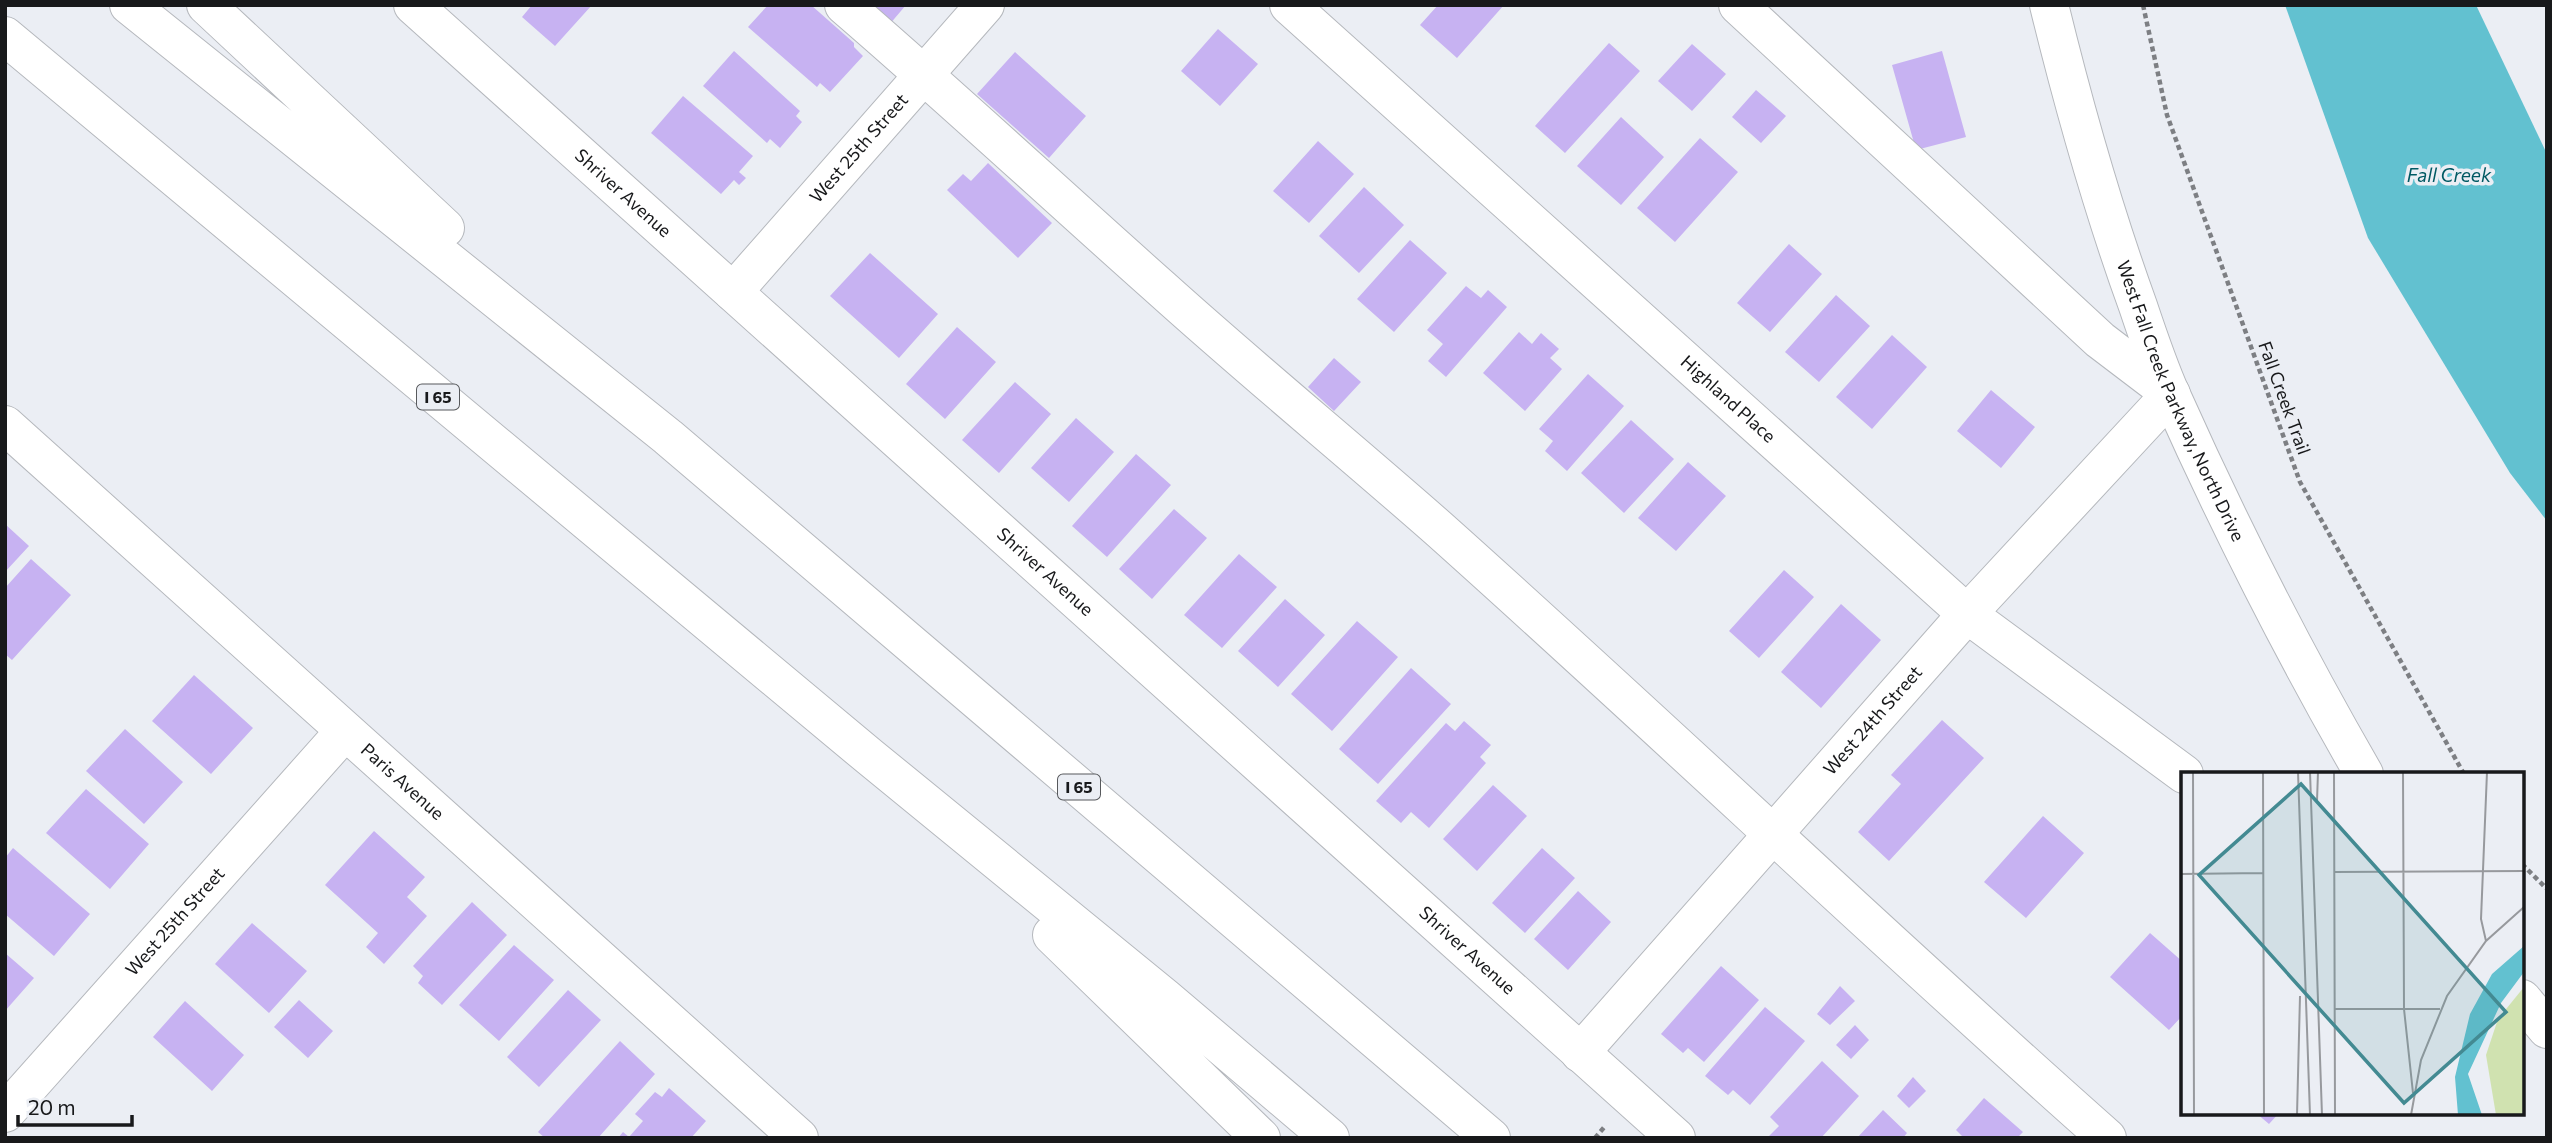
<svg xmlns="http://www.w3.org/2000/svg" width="2552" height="1143" font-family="Commissioner,sans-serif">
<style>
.water{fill:#62c1d0}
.building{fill:#c7b2f2}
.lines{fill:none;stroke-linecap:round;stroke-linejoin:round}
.minor-casing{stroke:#b5b8bd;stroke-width:40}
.major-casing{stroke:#b5b8bd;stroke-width:40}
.highway-casing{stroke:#b5b8bd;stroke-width:40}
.path{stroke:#7d7f83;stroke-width:4.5;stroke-dasharray:5 3.5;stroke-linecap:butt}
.minor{stroke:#fff;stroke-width:38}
.major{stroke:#fff;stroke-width:38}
.highway{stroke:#fff;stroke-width:38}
.labels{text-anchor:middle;stroke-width:7;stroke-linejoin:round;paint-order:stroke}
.shield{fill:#ebeef4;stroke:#57595c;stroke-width:2}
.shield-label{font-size:16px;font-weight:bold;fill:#18191b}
.street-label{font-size:18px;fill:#18191b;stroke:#ebeef4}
.water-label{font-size:19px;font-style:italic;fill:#005963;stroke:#ebeef4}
.inset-road{fill:none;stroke:#97999d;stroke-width:2}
.view{fill:#438a92;fill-opacity:0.15;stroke:#438a92;stroke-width:3.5}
.inset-edge{fill:none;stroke:#18191b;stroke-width:3.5}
</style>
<rect width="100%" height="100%" fill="#ebeef4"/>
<path class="water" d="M 2285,5 L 2476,5 L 2547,154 L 2547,521 L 2510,473 L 2368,238 Z"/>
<path class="building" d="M 532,5 L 592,5 L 555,46 L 522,17 Z
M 768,5 L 811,5 L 854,43 L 854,47 L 863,56 L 830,92 L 820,83 L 817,87 L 748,27 Z
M 867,5 L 906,5 L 889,25 Z
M 1438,5 L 1504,5 L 1457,58 L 1420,25 Z
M 1218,29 L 1258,64 L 1220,106 L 1181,71 Z
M 1609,43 L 1640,71 L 1565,153 L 1535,126 Z
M 1692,44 L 1726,74 L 1692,111 L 1658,81 Z
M 734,51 L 800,111 L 796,116 L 802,122 L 780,148 L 770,139 L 767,143 L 703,86 Z
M 1942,51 L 1966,137 L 1916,150 L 1892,65 Z
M 1015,52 L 1086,116 L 1049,158 L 977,94 Z
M 1756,90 L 1786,116 L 1761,143 L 1732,117 Z
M 683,96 L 753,156 L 739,172 L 746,178 L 739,185 L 734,180 L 721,194 L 651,133 Z
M 1621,117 L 1664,157 L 1621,205 L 1577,166 Z
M 1700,138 L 1738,172 L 1675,242 L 1637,208 Z
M 1318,141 L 1354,174 L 1309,223 L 1273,191 Z
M 988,163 L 1052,223 L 1018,258 L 947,190 L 963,174 L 971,181 Z
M 1364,187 L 1404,225 L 1359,273 L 1319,236 Z
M 1410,240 L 1447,273 L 1394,332 L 1357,299 Z
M 1789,244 L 1822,274 L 1770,332 L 1737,303 Z
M 870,253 L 938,314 L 899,358 L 830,296 Z
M 1466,286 L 1481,298 L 1488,290 L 1507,307 L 1446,377 L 1428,361 L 1443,344 L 1427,330 Z
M 1836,295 L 1870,326 L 1819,382 L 1785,352 Z
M 957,327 L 996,362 L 945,419 L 906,384 Z
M 1519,332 L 1532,344 L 1541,333 L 1559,349 L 1550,358 L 1562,369 L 1525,411 L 1483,373 Z
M 1892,335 L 1927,367 L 1872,429 L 1836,397 Z
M 1334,358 L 1361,382 L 1334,411 L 1308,387 Z
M 1588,374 L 1624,406 L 1567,471 L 1545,451 L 1553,441 L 1539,429 Z
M 1015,382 L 1051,414 L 999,473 L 962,440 Z
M 1991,390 L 2035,427 L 2001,468 L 1957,431 Z
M 1076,418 L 1114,452 L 1069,502 L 1031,468 Z
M 1631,420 L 1674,459 L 1624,513 L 1581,473 Z
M 1136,454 L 1171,485 L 1107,557 L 1072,526 Z
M 1688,462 L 1726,496 L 1676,551 L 1638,518 Z
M 1174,509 L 1207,538 L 1152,599 L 1119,569 Z
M 5,524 L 29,546 L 5,572 Z
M 1239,554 L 1277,587 L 1222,648 L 1184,615 Z
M 31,559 L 71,595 L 12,660 L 5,654 L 5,588 Z
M 1784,570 L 1814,597 L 1759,658 L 1729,631 Z
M 1285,599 L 1325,635 L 1278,687 L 1238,651 Z
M 1841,604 L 1881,640 L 1821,708 L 1781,672 Z
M 1357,621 L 1398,657 L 1332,731 L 1291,694 Z
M 1411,668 L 1451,704 L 1378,784 L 1339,749 Z
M 194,675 L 253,728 L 211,774 L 152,721 Z
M 1942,720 L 1984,758 L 1889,861 L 1858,832 L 1901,784 L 1891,775 Z
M 1464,721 L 1491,745 L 1480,757 L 1486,763 L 1429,828 L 1411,812 L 1401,823 L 1376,801 L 1446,723 L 1455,731 Z
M 125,729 L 183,782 L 144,824 L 86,771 Z
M 1493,785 L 1527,816 L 1477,871 L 1443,839 Z
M 86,789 L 149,844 L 110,889 L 46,833 Z
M 2043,816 L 2084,853 L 2026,918 L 1984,882 Z
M 374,831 L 425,877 L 407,897 L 427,916 L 384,964 L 366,947 L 378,933 L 325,885 Z
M 13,848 L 90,914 L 54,956 L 5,914 L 5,858 Z
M 1542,848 L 1575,878 L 1525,933 L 1492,903 Z
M 1578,891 L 1611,922 L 1568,970 L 1534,939 Z
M 472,902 L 507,935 L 442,1005 L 418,983 L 423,976 L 413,966 Z
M 252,923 L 307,971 L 269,1013 L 215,964 Z
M 2150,933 L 2183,962 L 2183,1015 L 2169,1030 L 2110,977 Z
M 514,945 L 554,980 L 499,1041 L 459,1005 Z
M 5,953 L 34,978 L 5,1011 Z
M 1721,966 L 1759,1000 L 1704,1062 L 1688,1048 L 1683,1053 L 1661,1034 Z
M 1840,986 L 1855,1001 L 1830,1025 L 1817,1014 Z
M 568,990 L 601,1020 L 539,1087 L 507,1057 Z
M 299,1000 L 333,1031 L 308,1058 L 274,1027 Z
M 185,1001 L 244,1055 L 212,1091 L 153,1037 Z
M 1765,1007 L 1805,1041 L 1750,1105 L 1733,1090 L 1728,1095 L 1705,1076 Z
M 1855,1025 L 1869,1040 L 1851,1059 L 1836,1045 Z
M 620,1041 L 655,1074 L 598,1138 L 545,1138 L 538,1132 Z
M 1822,1061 L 1859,1096 L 1821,1138 L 1767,1138 L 1779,1126 L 1770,1117 Z
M 1913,1077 L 1926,1091 L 1909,1108 L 1897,1096 Z
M 669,1088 L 706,1121 L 691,1138 L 618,1138 L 623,1132 L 629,1137 L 643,1121 L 635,1114 L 655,1092 L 662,1097 Z
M 1984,1098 L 2023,1132 L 2017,1138 L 1964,1138 L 1956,1130 Z
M 1883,1110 L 1907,1133 L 1903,1138 L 1857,1138 Z
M 2256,1113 L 2279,1113 L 2269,1124 Z"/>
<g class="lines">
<defs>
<g id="minor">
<path id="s1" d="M 413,5 L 1676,1138"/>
<path d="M 844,5 C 952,98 1056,195 1162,289 C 1253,371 1347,448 1439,529 C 1664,730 1881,938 2107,1138"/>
<path id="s2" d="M 1289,5 L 1967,614 L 2184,774"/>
<path id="s3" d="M 733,292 L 985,5"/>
<path id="s4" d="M 5,425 L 799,1138"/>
<path id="s5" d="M 1580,1053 L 1967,614 L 2171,394 L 2100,340 L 1738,5"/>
<path id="s6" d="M 5,1113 L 345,731"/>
</g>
<g id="major">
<path id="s7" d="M 2049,5 C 2074,107 2102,207 2138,306 C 2148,336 2158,366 2171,395 C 2229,525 2293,651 2364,774"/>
<path d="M 2522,999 L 2547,1029"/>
</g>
<path id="highway" d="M 129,5 L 668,437 L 1491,1138
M 206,5 L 445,228
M 5,36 L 870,757 L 1165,998 L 1330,1138
M 1052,935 L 1261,1138"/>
</defs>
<use href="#minor" class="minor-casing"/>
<use href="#major" class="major-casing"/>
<use href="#highway" class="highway-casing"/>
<path class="path" d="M 2143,5 L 2167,115 L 2300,482 L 2464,774
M 2522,864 L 2547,889
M 1595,1138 L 1606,1125"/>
<use href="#minor" class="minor"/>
<use href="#major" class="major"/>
<use href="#highway" class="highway"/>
</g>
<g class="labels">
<g class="shield">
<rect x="417" y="384.5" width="42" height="25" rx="5"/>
<rect x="1058" y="774.5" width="42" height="25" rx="5"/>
</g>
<g class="shield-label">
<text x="438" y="403">I 65</text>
<text x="1079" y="793">I 65</text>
</g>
<g class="street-label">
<text dy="6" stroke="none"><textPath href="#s3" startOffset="191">West 25th Street</textPath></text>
<text dy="6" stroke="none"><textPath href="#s1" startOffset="282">Shriver Avenue</textPath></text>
<text transform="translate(2284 398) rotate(70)" y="6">Fall Creek Trail</text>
<text dy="6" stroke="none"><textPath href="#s2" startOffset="590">Highland Place</textPath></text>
<text dy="6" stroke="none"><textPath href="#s7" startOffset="418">West Fall Creek Parkway, North Drive</textPath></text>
<text dy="6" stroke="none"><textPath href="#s1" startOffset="849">Shriver Avenue</textPath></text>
<text dy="6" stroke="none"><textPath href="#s5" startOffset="443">West 24th Street</textPath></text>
<text dy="6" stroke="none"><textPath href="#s4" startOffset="534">Paris Avenue</textPath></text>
<text dy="6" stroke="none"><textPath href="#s6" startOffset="256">West 25th Street</textPath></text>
<text dy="6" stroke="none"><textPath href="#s1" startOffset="1416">Shriver Avenue</textPath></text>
</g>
<g class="water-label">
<text x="2449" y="182">Fall Creek</text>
</g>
</g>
<g transform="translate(2181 772)">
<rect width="343" height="343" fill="#ebeef4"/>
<path d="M 343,215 L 343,343 L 315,343 L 305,283 L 317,247 Z" fill="#d0e2b0"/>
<path d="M 343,174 L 343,200 L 320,231 L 287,302 L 301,343 L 277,343 L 274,305 L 289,242 L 311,202 Z" fill="#62c1d0"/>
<path class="inset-road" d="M 12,0 L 13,343M 82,0 L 83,343M 117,0 L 129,343M 129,0 L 141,343M 153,0 L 154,343M 222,0 L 223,237 L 232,321M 136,29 L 137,0M 153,100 L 343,99M 0,102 L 82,101M 305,169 L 300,147 L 306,0M 153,237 L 259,237M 116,343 L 119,224M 230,343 L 240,288 L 266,224 L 305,169 L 343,135"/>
<path class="view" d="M 120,12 L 325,240 L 223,331 L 18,103 Z"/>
<rect width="343" height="343" class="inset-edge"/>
</g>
<rect width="2552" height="1143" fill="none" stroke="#18191b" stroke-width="14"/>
<path d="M18 1115v10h114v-10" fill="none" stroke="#18191b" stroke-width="3.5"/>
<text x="28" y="1115" font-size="21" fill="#18191b" stroke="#ebeef4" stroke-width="5" paint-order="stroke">20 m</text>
</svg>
